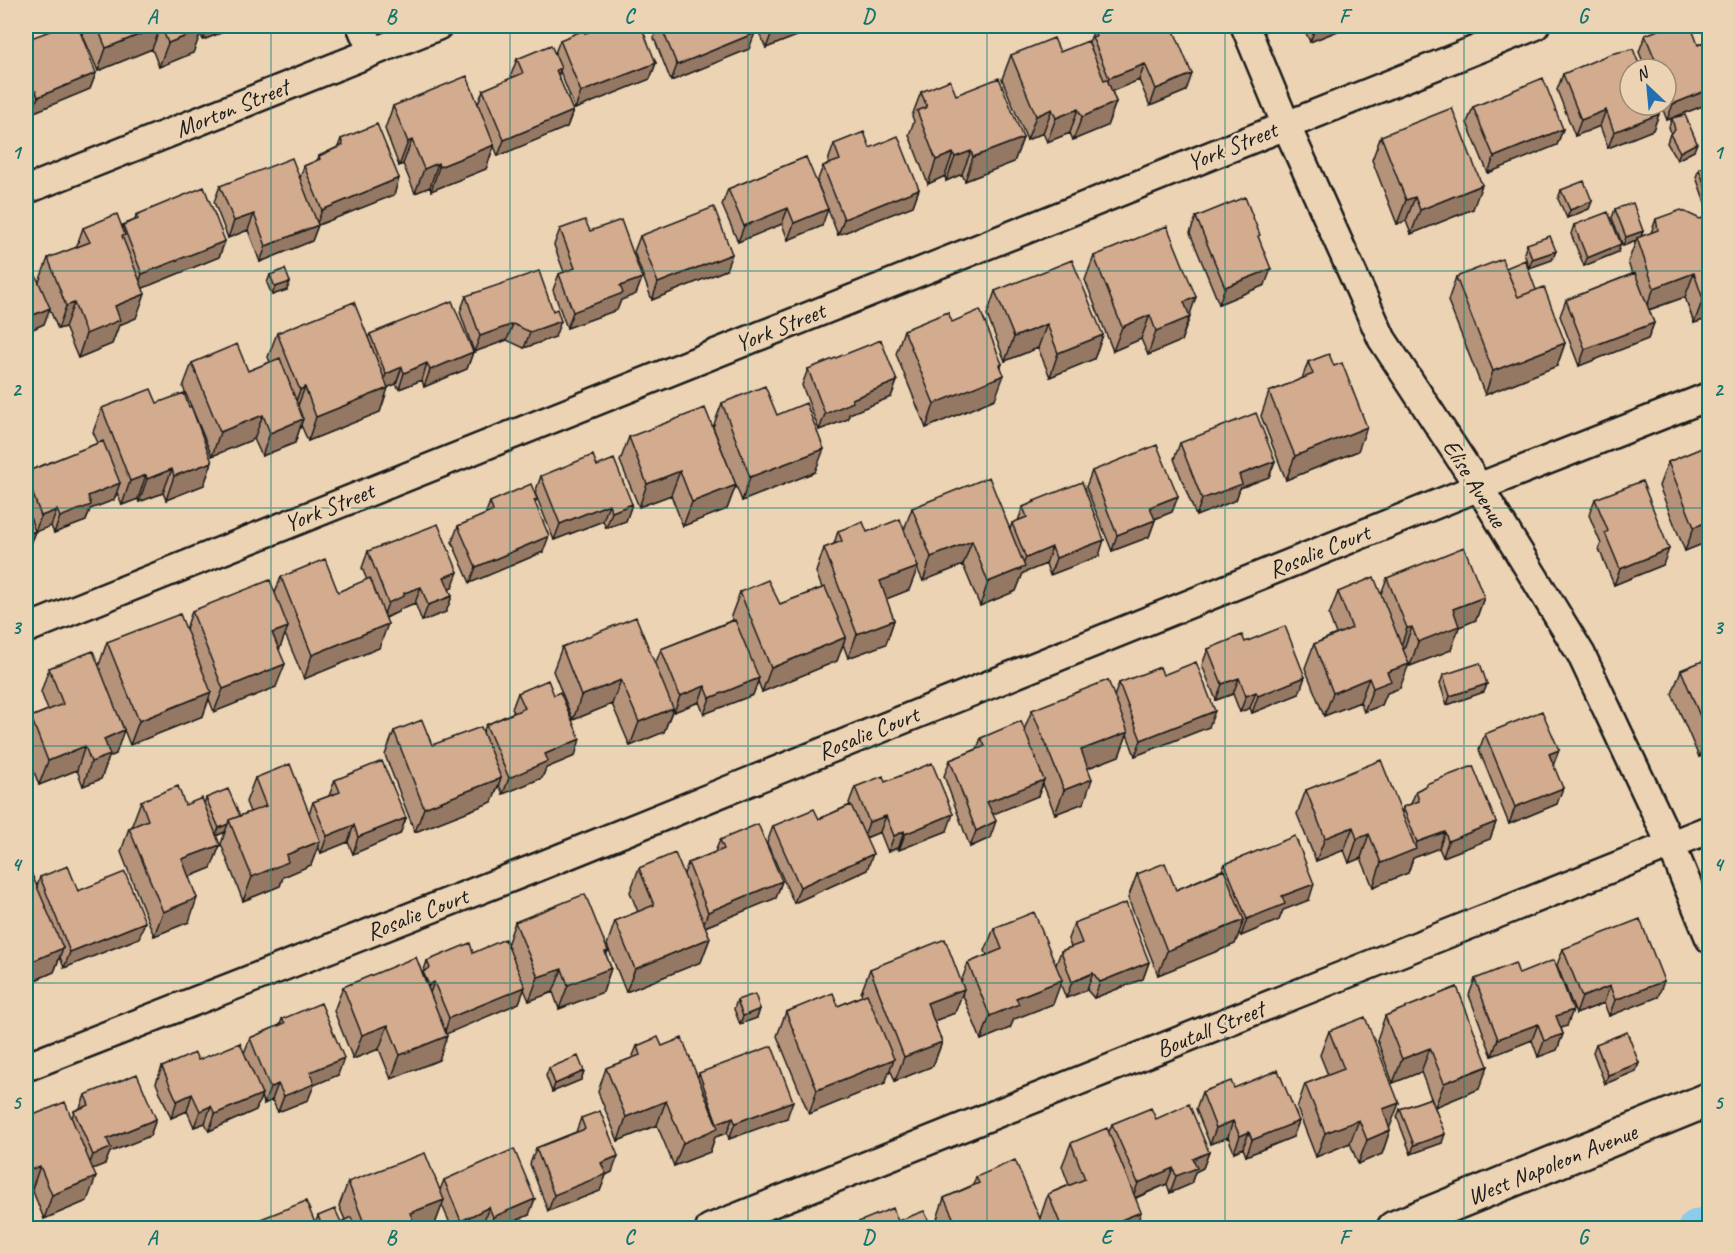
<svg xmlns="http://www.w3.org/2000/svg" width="1735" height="1254" font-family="Caveat,sans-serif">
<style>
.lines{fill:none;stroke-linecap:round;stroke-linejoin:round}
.canal{stroke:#89cceb;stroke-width:36}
.street-casing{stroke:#1c1c1c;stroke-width:32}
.secondary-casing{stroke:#1c1c1c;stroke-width:38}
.street{stroke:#ecd3b4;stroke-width:27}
.secondary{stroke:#ecd3b4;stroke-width:33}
.wall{fill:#b5937a;stroke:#1c1c1c;stroke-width:1.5}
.shaded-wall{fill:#947863;stroke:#1c1c1c;stroke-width:1.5}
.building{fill:#d3ab8e;stroke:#1c1c1c;stroke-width:1.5}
.grid{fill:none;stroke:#0f766e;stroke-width:1.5;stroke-opacity:0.55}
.labels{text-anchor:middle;stroke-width:5;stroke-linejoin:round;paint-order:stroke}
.street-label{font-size:24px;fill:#1c1c1c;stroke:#ecd3b4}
.neatline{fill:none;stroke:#0f766e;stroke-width:2}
.grid-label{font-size:20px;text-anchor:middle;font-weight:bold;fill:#0f766e}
</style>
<rect width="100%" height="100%" fill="#ecd3b4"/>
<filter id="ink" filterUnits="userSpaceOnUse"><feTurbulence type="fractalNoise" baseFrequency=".0167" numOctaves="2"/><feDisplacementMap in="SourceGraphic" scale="12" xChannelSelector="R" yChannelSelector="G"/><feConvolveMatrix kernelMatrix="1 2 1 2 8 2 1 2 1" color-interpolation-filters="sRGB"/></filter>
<g filter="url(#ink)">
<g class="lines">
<path class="canal" d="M 1696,1228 L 1710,1223"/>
<defs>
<path id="street" d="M 361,26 L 372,52
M 1245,26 L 1286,125 L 1382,339 L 1479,487 L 1581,654 L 1671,845 L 1710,939
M 26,190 L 438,26
M 26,629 L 1535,26
M 26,1067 L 538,867 L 1479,487 L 1710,396
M 710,1228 L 1710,829"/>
<path id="secondary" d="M 1394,1228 L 1710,1099"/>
</defs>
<use href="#street" class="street-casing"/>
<use href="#secondary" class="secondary-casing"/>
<use href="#street" class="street"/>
<use href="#secondary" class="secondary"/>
</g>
<path class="wall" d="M 79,26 L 238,26 L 203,40 L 200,33 L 193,53 L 159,67 L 152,49 L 98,71 Z
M 658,26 L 752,26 L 749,49 L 671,81 L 654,38 Z
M 756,26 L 822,26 L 766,48 Z
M 1303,26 L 1350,26 L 1310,42 Z
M 1094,30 L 1117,30 L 1186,91 L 1150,106 L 1139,80 L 1112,91 L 1116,102 L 1107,126 L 1073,140 L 1070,133 L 1047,142 L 1043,133 L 1027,140 L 1002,79 L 1011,55 L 1060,52 L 1089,42 Z
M 585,33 L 656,63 L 650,79 L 575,109 L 560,71 L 558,76 L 573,111 L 567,127 L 498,156 L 494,146 L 486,169 L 431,191 L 430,187 L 415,193 L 403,164 L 399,166 L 385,129 L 393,106 L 478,104 L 483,90 L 512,78 L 511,75 L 517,59 L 555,53 L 560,40 Z
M 1645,35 L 1698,45 L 1710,40 L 1710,103 L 1667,120 L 1661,105 L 1666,105 L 1666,69 L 1646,69 L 1639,52 Z
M 26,40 L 96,73 L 90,89 L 32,113 L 30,107 L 26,109 Z
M 1563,74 L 1659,114 L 1653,130 L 1608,148 L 1600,126 L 1575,136 L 1557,90 Z
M 921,92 L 956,95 L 1023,138 L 1014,162 L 965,181 L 962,174 L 946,181 L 945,176 L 928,184 L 909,135 L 914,121 L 912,116 Z
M 1473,107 L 1563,129 L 1557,145 L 1488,173 L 1467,123 Z
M 1672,118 L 1694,151 L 1677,160 L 1667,143 L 1670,134 L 1671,133 L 1669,127 Z
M 1381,136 L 1473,209 L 1411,234 L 1406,221 L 1397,224 L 1372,160 Z
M 341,139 L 399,178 L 394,195 L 318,225 L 312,241 L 260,262 L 248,230 L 228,238 L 214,202 L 220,186 L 300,178 L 304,166 L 317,161 L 319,156 L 338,147 Z
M 834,144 L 870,148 L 919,189 L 913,206 L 838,235 L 817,182 L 823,166 L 829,164 L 828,161 Z
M 806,157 L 822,226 L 788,240 L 782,224 L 738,242 L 722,205 L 728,189 Z
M 1710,165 L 1710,204 L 1706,205 L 1696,177 L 1699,169 Z
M 1561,190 L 1592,201 L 1589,209 L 1567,218 L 1558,199 Z
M 1615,209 L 1643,231 L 1641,237 L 1651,233 L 1656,219 L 1700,219 L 1710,216 L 1710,318 L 1694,323 L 1685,297 L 1649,310 L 1654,323 L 1648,339 L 1579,366 L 1560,316 L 1566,300 L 1632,274 L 1628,262 L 1636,241 L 1623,246 L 1612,218 Z
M 136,215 L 225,241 L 219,257 L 143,288 L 136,318 L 119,325 L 112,344 L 78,358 L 65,327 L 58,329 L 49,308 L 44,324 L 26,332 L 26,264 L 39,282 L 48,258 L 76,248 L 83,228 L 122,227 L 123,225 L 135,220 Z
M 1196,217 L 1259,239 L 1265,285 L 1219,304 L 1190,233 Z
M 1574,225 L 1618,252 L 1584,266 L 1571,234 Z
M 560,229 L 590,231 L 642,278 L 636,294 L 621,300 L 617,310 L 567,328 L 553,290 L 559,274 L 564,272 L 554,245 Z
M 640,236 L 726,270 L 652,300 L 634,252 Z
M 1527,244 L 1556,251 L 1552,260 L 1529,268 L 1524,253 Z
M 1094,256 L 1190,316 L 1190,317 L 1181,341 L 1148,355 L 1141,339 L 1113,351 L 1085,280 Z
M 1506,268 L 1537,290 L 1565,343 L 1557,366 L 1485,395 L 1448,301 L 1456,277 Z
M 270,275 L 287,290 L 272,295 L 267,283 Z
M 995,291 L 1103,335 L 1094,359 L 1050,377 L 1038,348 L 1005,361 L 987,315 Z
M 466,296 L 555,337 L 524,348 L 507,340 L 474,352 L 460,312 Z
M 952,322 L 995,399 L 926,428 L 896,354 L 904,330 Z
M 277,333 L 368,338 L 370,334 L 473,352 L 467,369 L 424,387 L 422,380 L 399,389 L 396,384 L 388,387 L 380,412 L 308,441 L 301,425 L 295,443 L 262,456 L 254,439 L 212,456 L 183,387 L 192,363 L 248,371 L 270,362 L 268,357 Z
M 1308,362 L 1358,451 L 1286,480 L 1261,416 L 1269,392 L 1302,379 Z
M 808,369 L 897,381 L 891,397 L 849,414 L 848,419 L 819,430 L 802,385 Z
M 157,403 L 212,462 L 204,485 L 166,500 L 163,493 L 139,502 L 138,499 L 122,505 L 117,493 L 114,500 L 90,509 L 86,521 L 54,533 L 51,526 L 35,531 L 29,548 L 33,527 L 26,506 L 26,472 L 98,443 L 93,432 L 102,408 Z
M 722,403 L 777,415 L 815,472 L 742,501 L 713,427 Z
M 629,437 L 736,485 L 727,509 L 683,526 L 671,495 L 639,507 L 620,461 Z
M 1180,443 L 1275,461 L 1269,477 L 1240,488 L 1236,500 L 1196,516 L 1174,459 Z
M 1709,445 L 1710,541 L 1685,551 L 1659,486 L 1668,462 Z
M 597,466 L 632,504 L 626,521 L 606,528 L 603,521 L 554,540 L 535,493 L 541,476 Z
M 1092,471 L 1178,496 L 1172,512 L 1155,519 L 1155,520 L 1149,537 L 1112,551 L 1086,487 Z
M 537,499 L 535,503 L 543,552 L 470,583 L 452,542 L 458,526 L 485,515 L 490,502 Z
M 1595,499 L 1663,565 L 1614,585 L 1599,549 L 1601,544 L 1589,515 Z
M 1034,501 L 1099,556 L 1050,575 L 1046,564 L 1023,573 L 1016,591 L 980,606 L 963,565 L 923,581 L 917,568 L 909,590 L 886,599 L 894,620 L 886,644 L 848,658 L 843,644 L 837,661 L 762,692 L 758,681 L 753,695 L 704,714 L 699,702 L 674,712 L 673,709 L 664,732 L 630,746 L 612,704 L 573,720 L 553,671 L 562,647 L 655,665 L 661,649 L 733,620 L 731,616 L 740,592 L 780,604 L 822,588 L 816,572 L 824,548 L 834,544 L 838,531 L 867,532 L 904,530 L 912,508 L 1010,529 L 1012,523 L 1018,521 L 1023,507 L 1033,503 Z
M 368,551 L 452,588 L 449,589 L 452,596 L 446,612 L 422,621 L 415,603 L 400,609 L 398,612 L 386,618 L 379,648 L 304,679 L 285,634 L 279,650 L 276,687 L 214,712 L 209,699 L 203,716 L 130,745 L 119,717 L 116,754 L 109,757 L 101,779 L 83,786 L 77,770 L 39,785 L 26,750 L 26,731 L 31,717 L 48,710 L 41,692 L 49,668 L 99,665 L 107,642 L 186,629 L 192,611 L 275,593 L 281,577 L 338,592 L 367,580 L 362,568 Z
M 1387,578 L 1484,597 L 1476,620 L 1459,627 L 1451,650 L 1410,666 L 1405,655 L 1400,688 L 1387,693 L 1382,705 L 1364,712 L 1360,702 L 1324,716 L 1305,668 L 1314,644 L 1336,634 L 1329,615 L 1338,592 L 1381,594 Z
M 1245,642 L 1299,694 L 1252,713 L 1250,708 L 1240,712 L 1233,694 L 1216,700 L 1202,665 L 1208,649 Z
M 1710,658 L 1710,753 L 1699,757 L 1672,694 L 1681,670 Z
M 1163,675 L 1209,727 L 1135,756 L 1127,734 L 1119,756 L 1088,768 L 1084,803 L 1055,814 L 1043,784 L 1038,796 L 993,814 L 990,838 L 970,847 L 944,776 L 950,760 L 977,749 L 981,738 L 1024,730 L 1032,710 L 1114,697 L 1119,683 Z
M 1443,675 L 1487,684 L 1484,692 L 1447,705 L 1440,684 Z
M 518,693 L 575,756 L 546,768 L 542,778 L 503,794 L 499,785 L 492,802 L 415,832 L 385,755 L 394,731 L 432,745 L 483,732 L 486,725 L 514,712 L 512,709 Z
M 1485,734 L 1553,765 L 1557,804 L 1509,824 L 1479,750 Z
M 255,778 L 309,814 L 313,802 L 329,796 L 335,780 L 406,818 L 400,834 L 353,854 L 348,842 L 321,853 L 318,846 L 311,865 L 283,877 L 280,886 L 243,901 L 221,844 L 225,832 L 216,836 L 220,845 L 211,868 L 189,877 L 189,922 L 154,936 L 121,852 L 129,828 L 133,827 L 132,825 L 141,801 L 185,805 L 204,804 L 206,798 L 240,816 L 250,812 L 246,802 Z
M 885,782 L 947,831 L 899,850 L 899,847 L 888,852 L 880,832 L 866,838 L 867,870 L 794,903 L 767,843 L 773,826 L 819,819 L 850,805 L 849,803 L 855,787 Z
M 1426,784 L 1496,822 L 1490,839 L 1443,857 L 1439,848 L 1413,858 L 1408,873 L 1373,887 L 1361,858 L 1349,863 L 1344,850 L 1316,861 L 1297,814 L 1306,790 L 1402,812 L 1403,807 L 1411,804 L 1416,791 L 1425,786 Z
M 720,840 L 782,881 L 776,898 L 705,927 L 710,938 L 701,962 L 626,992 L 607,945 L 615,921 L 638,912 L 630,892 L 639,868 L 684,874 L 688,863 L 715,852 Z
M 1225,864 L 1309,900 L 1283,910 L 1279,920 L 1241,936 L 1239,933 L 1235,944 L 1158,975 L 1128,898 L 1137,874 L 1176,890 L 1222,870 Z
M 26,872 L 37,886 L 40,877 L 78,891 L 139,938 L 64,968 L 60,957 L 54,972 L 26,984 Z
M 515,922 L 608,951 L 606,955 L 611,968 L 603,992 L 559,1009 L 553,992 L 529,1001 L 524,989 L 519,1003 L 446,1033 L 439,1060 L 391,1079 L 379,1049 L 353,1059 L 334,1011 L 343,987 L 423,973 L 427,961 L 473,953 L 507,945 Z
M 1074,923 L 1149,962 L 1143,979 L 1094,998 L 1087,990 L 1066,998 L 1060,983 L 1053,1004 L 1014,1019 L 1010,1028 L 981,1040 L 962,993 L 955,1013 L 934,1021 L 942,1042 L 933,1066 L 895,1081 L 890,1069 L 885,1083 L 809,1114 L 777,1036 L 786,1012 L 838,1006 L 862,996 L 861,993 L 870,969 L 961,982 L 968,963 L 987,955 L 985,951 L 994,928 L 1056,965 L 1061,951 L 1071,947 L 1068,939 Z
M 1563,949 L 1658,997 L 1609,1016 L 1604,1003 L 1576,1014 L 1557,965 Z
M 1519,974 L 1567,1026 L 1561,1028 L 1563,1034 L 1557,1050 L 1538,1057 L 1532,1040 L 1492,1056 L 1469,995 L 1475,979 Z
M 1457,987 L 1479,1089 L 1435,1107 L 1442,1143 L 1411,1154 L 1397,1117 L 1400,1109 L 1431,1098 L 1421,1072 L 1393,1083 L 1377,1040 L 1385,1016 Z
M 737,1000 L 760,1009 L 757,1018 L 740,1024 L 734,1009 Z
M 282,1019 L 338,1075 L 314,1085 L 308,1100 L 278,1112 L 272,1100 L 264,1104 L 261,1096 L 256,1110 L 209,1131 L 205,1123 L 194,1127 L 187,1111 L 171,1118 L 156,1083 L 162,1067 L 244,1053 L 250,1038 L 280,1025 Z
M 1329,1031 L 1399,1103 L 1389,1127 L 1390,1130 L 1382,1154 L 1358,1164 L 1350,1143 L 1316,1157 L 1297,1108 L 1305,1084 L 1328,1075 L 1320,1055 Z
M 1596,1044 L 1639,1063 L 1636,1071 L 1605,1084 L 1593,1052 Z
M 637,1046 L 662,1046 L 698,1076 L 699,1073 L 787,1118 L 729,1139 L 727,1133 L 715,1137 L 710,1152 L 674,1166 L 657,1125 L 618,1141 L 598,1092 L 606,1068 L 632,1058 Z
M 549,1068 L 584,1071 L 581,1080 L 552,1092 L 546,1076 Z
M 1234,1088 L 1299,1121 L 1293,1137 L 1246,1156 L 1243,1148 L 1234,1152 L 1228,1137 L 1210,1144 L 1196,1109 L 1202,1092 Z
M 85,1095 L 156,1119 L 150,1136 L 110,1152 L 105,1164 L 92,1169 L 87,1201 L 44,1219 L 32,1189 L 26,1118 L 72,1118 L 74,1111 L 80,1108 Z
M 581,1118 L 612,1172 L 606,1175 L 600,1191 L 548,1211 L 530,1164 L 536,1148 L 576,1132 Z
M 1156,1119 L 1209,1152 L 1203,1168 L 1195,1172 L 1191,1184 L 1170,1193 L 1167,1184 L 1136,1198 L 1136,1228 L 939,1228 L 936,1222 L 944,1198 L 973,1185 L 976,1177 L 1040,1218 L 1048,1194 L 1069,1185 L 1062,1166 L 1071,1143 L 1109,1132 L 1112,1124 Z
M 444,1180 L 529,1215 L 499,1228 L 485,1228 L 483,1223 L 472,1228 L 452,1228 L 442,1205 L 435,1224 L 422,1228 L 258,1228 L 261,1219 L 315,1224 L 318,1216 L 341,1222 L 345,1220 L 339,1206 L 348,1182 L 440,1190 Z"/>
<path class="shaded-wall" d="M 161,26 L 152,49 L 98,71 L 106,48 Z
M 208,26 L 238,26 L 203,40 Z
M 788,26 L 822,26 L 766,48 L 772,32 Z
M 1316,26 L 1350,26 L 1310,42 Z
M 202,30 L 193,53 L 159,67 L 168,43 Z
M 755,33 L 749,49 L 671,81 L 677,65 Z
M 656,63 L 650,79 L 575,109 L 581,92 Z
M 1145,64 L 1139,80 L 1103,95 L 1109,78 Z
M 561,68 L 555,84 L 556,70 Z
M 96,73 L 90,89 L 32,113 L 38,97 Z
M 1192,74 L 1186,91 L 1150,106 L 1156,89 Z
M 1710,89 L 1710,103 L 1667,120 L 1673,104 Z
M 36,91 L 30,107 L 26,109 L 26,95 Z
M 1116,102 L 1107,126 L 1073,140 L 1082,117 Z
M 1052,109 L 1043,133 L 1027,140 L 1036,116 Z
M 1078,109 L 1070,133 L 1047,142 L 1056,118 Z
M 1606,110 L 1600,126 L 1575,136 L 1581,120 Z
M 573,111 L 567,127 L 498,156 L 504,140 Z
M 1659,114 L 1653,130 L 1608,148 L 1614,132 Z
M 1563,129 L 1557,145 L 1488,173 L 1494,157 Z
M 1023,138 L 1014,162 L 965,181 L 973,157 Z
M 412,140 L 403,164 L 399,166 L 408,142 Z
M 1697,143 L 1694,151 L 1677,160 L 1680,152 Z
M 494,145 L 486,169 L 431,191 L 439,167 Z
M 971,151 L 962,174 L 946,181 L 955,157 Z
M 953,153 L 945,176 L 928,184 L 936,160 Z
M 438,163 L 430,187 L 415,193 L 424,169 Z
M 399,178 L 394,195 L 318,225 L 312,241 L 260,262 L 266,246 L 316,226 L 322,210 Z
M 1482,185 L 1473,209 L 1411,234 L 1420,210 Z
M 919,189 L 913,206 L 838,235 L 844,219 Z
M 1415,197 L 1406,221 L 1397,224 L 1406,200 Z
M 1709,197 L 1710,204 L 1706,205 Z
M 1592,201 L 1589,209 L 1567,218 L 1570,210 Z
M 788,208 L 782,224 L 738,242 L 744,226 Z
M 828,209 L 822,226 L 788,240 L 794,223 Z
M 254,214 L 248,230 L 228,238 L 234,221 Z
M 1643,231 L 1640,239 L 1637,238 L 1636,241 L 1623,246 L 1626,237 Z
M 225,241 L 219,257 L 136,291 L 142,274 Z
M 1621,244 L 1618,252 L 1584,266 L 1587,258 Z
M 1556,251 L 1552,260 L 1529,268 L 1532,259 Z
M 732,254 L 726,270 L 652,300 L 658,283 Z
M 1271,269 L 1265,285 L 1219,304 L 1225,287 Z
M 1694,273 L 1685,297 L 1645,311 L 1654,288 Z
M 642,278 L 636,294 L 621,300 L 617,310 L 567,328 L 573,312 L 620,286 Z
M 290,282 L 287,290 L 272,295 L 275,287 Z
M 145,294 L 136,318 L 119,325 L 112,344 L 78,358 L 86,334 L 115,306 Z
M 1196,297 L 1181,341 L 1148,355 L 1156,331 L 1184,302 Z
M 1710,297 L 1710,318 L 1694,323 L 1703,299 Z
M 74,303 L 65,327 L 58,329 L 66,306 Z
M 50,308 L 44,324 L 26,332 L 26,318 Z
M 1150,315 L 1141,339 L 1113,351 L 1122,327 Z
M 561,321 L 555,337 L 524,348 L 530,332 Z
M 1654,323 L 1648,339 L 1579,366 L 1585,349 Z
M 513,324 L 507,340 L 474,352 L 480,336 Z
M 1047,324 L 1038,348 L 1005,361 L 1014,337 Z
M 1103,335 L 1094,359 L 1050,377 L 1058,353 Z
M 1565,343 L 1557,366 L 1485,395 L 1493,371 Z
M 473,352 L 467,369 L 424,387 L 430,370 Z
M 427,363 L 422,380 L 399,389 L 404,373 Z
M 1002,364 L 997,378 L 1004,375 L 995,399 L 926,428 L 934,404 Z
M 402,367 L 396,384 L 380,391 L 386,374 Z
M 897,381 L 891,397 L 849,414 L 848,419 L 819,430 L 825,414 L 852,399 Z
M 305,387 L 296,411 L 291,414 L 300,390 Z
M 388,388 L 380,412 L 308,441 L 316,417 Z
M 263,415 L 254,439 L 212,456 L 220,432 Z
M 303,419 L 295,443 L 262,456 L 270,433 Z
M 1367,427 L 1358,451 L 1286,480 L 1295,456 Z
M 824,449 L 815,472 L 742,501 L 750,477 Z
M 1275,461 L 1269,477 L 1240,488 L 1236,500 L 1196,516 L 1202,499 L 1239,475 Z
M 212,462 L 204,485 L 166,500 L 174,476 Z
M 172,469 L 163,493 L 139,502 L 147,479 Z
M 680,471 L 671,495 L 639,507 L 647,484 Z
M 146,475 L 138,499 L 122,505 L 130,481 Z
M 120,483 L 114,500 L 90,509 L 86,521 L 54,533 L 60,517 L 88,496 Z
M 736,485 L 727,509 L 683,526 L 692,502 Z
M 1178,496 L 1172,512 L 1144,523 L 1150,507 Z
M 609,504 L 603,521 L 554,540 L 560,524 Z
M 632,504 L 626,521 L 606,528 L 612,512 Z
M 57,510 L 51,526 L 35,532 L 41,516 Z
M 1155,520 L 1149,537 L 1112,551 L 1117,535 Z
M 1710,521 L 1710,541 L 1685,551 L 1694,527 Z
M 35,531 L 29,548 L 26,549 L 26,535 Z
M 549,536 L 543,552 L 470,583 L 476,567 Z
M 1104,540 L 1099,556 L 1050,575 L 1056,558 Z
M 972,541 L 963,565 L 923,581 L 931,557 Z
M 1052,547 L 1046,564 L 1023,573 L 1016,591 L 980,606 L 988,582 L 1021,569 L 1026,558 Z
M 1669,549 L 1663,565 L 1614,585 L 1620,569 Z
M 918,567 L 909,590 L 871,605 L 880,581 Z
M 458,572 L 452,588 L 438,594 L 444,577 Z
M 421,587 L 415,603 L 400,609 L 398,612 L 382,619 L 388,603 L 404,593 Z
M 452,596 L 446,612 L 422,621 L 428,605 Z
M 1484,597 L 1476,620 L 1459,627 L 1451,650 L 1410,666 L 1418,642 L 1453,609 Z
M 894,620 L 886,644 L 848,658 L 857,634 Z
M 388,624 L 379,648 L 304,679 L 312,655 Z
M 288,627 L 279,650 L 272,633 Z
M 1412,627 L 1403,651 L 1399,652 L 1407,628 Z
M 846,637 L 837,661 L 762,692 L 771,668 Z
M 285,664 L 276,687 L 214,712 L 223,689 Z
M 1409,664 L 1400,688 L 1387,693 L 1382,705 L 1364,712 L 1373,688 L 1387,672 Z
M 1305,677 L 1299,694 L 1252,713 L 1258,696 Z
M 759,678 L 753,695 L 704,714 L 710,698 Z
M 1239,678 L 1233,694 L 1216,700 L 1222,684 Z
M 1369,678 L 1360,702 L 1324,716 L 1333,693 Z
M 621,680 L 612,704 L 573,720 L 581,696 Z
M 1487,684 L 1484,692 L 1447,705 L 1450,696 Z
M 705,686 L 699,702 L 674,712 L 680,696 Z
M 211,692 L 203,716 L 130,745 L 139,721 Z
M 1256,692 L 1250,708 L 1240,712 L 1246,696 Z
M 673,708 L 664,732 L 630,746 L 639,722 Z
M 1215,711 L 1209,727 L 1135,756 L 1141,740 Z
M 124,730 L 116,754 L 109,757 L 101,779 L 83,786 L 91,762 L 104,739 Z
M 1128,732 L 1119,756 L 1072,774 L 1081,750 Z
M 1710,732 L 1710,753 L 1699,757 L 1707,733 Z
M 580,739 L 575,756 L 546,768 L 542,778 L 503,794 L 509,778 L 545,754 Z
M 85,746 L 77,770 L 39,785 L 48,761 Z
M 1559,750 L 1553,766 L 1549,754 Z
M 501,778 L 492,802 L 415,832 L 424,808 Z
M 1092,779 L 1084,803 L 1055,814 L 1064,790 Z
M 1044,780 L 1038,796 L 981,819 L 987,802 Z
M 1563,788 L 1557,804 L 1509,824 L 1515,807 Z
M 953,814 L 947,831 L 899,850 L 905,834 Z
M 886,816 L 880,832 L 863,839 L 869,822 Z
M 406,818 L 400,834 L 353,854 L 358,837 Z
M 996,821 L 990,838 L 970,847 L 976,831 Z
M 1496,822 L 1490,839 L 1443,857 L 1448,841 Z
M 228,824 L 225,832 L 215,836 L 219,828 Z
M 354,825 L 348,842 L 321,853 L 327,836 Z
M 1353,827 L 1344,850 L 1316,861 L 1325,838 Z
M 904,831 L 899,847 L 888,852 L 894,836 Z
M 1445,832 L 1439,848 L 1413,858 L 1408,873 L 1373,887 L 1381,863 L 1415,849 L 1417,842 Z
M 1369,834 L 1361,858 L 1349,863 L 1357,839 Z
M 320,841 L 311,865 L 283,877 L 280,886 L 243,901 L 252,877 L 286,855 Z
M 220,845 L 211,868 L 173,883 L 182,859 Z
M 873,854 L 867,870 L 794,903 L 800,887 Z
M 782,881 L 776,898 L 702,928 L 708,912 Z
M 1314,884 L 1309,900 L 1283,910 L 1279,920 L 1241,936 L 1247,919 L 1282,896 Z
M 197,898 L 189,922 L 154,936 L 163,912 Z
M 1244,920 L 1235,944 L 1158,975 L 1167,951 Z
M 145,922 L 139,938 L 64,968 L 70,952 Z
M 710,938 L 701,962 L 626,992 L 635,969 Z
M 63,948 L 54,972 L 26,984 L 26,964 Z
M 608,951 L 600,972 L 611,968 L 603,992 L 559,1009 L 568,985 L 605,952 Z
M 1149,962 L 1143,979 L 1094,998 L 1100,982 Z
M 562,969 L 553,992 L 529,1001 L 538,977 Z
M 1093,973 L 1087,990 L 1066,998 L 1072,982 Z
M 1062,980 L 1053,1004 L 1014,1019 L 1010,1028 L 981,1040 L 990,1016 L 1016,998 Z
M 1664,981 L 1658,997 L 1609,1016 L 1615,1000 Z
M 434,982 L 428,999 L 423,1001 L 429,985 Z
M 1610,986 L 1604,1003 L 1576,1014 L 1582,997 Z
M 525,987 L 519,1003 L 444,1035 L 449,1018 Z
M 964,989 L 955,1013 L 918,1027 L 927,1003 Z
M 760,1009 L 757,1018 L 740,1024 L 743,1016 Z
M 1573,1010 L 1567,1026 L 1551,1032 L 1556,1016 Z
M 1538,1024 L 1532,1040 L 1492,1056 L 1498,1039 Z
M 388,1025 L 379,1049 L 353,1059 L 362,1035 Z
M 1563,1034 L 1557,1050 L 1538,1057 L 1544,1041 Z
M 447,1036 L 439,1060 L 391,1079 L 400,1055 Z
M 942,1042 L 933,1066 L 895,1081 L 904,1057 Z
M 1430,1048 L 1421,1072 L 1393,1083 L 1402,1059 Z
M 344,1058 L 338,1075 L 314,1085 L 308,1100 L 278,1112 L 284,1096 L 310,1072 Z
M 894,1059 L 885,1083 L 809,1114 L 817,1090 Z
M 1639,1063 L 1636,1071 L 1605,1084 L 1608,1075 Z
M 1488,1066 L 1479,1089 L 1435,1107 L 1444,1083 Z
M 584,1071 L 581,1080 L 552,1092 L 555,1084 Z
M 278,1084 L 272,1100 L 264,1104 L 270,1088 Z
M 192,1094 L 187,1111 L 171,1118 L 177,1101 Z
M 262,1094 L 256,1110 L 209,1131 L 215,1114 Z
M 666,1101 L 657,1125 L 618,1141 L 626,1117 Z
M 793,1101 L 787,1118 L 729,1139 L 735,1123 Z
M 1399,1103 L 1390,1127 L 1374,1133 L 1383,1109 Z
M 211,1106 L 205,1123 L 194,1127 L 200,1111 Z
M 733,1117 L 727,1133 L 715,1137 L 710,1152 L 674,1166 L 683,1143 L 717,1123 Z
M 156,1119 L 150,1136 L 110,1152 L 105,1164 L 87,1171 L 93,1155 L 107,1139 Z
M 1359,1120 L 1350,1143 L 1316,1157 L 1325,1133 Z
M 1233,1121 L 1228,1137 L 1210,1144 L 1216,1128 Z
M 1299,1121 L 1293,1137 L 1246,1156 L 1252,1140 Z
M 1390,1130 L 1382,1154 L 1358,1164 L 1367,1140 Z
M 1249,1132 L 1243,1148 L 1234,1152 L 1240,1136 Z
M 1445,1134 L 1442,1143 L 1411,1154 L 1414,1145 Z
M 1209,1152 L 1203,1168 L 1195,1172 L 1191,1184 L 1170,1193 L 1176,1176 L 1193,1159 Z
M 618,1156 L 612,1172 L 606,1175 L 600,1191 L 548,1211 L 554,1195 L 601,1163 Z
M 40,1166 L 32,1189 L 26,1192 L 26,1172 Z
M 1173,1168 L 1167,1184 L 1132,1199 L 1138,1183 Z
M 96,1177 L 87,1201 L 44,1219 L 52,1195 Z
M 535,1199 L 529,1215 L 499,1228 L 489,1228 L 493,1217 Z
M 444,1200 L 435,1224 L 422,1228 L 404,1228 L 410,1213 Z
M 489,1207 L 483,1223 L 472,1228 L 458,1228 L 461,1221 Z
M 1141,1212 L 1136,1228 L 1118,1228 L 1121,1220 Z"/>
<path class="building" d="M 63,26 L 78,26 L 96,73 L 38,97 L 36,91 L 26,95 L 26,40 Z
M 97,26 L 161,26 L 106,48 Z
M 161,26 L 200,26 L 202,30 L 168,43 Z
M 606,26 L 641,26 L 656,63 L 581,92 L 560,40 L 584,30 L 585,33 Z
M 661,26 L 752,26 L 755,33 L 677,65 Z
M 769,26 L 788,26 L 772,32 Z
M 1103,26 L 1115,26 L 1117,30 L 1127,26 L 1172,26 L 1192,74 L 1156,89 L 1145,64 L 1109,78 L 1092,37 L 1096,36 L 1094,30 Z
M 1669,26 L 1691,26 L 1698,45 L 1710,40 L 1710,89 L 1673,104 L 1666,86 L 1666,69 L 1659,69 L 1645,35 Z
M 1054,38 L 1060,52 L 1088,41 L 1104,80 L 1107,79 L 1116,102 L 1082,117 L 1078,109 L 1056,118 L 1052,109 L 1036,116 L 1011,55 Z
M 551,45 L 561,68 L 556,70 L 573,111 L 504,140 L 483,90 L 523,73 L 517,59 Z
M 1633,49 L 1641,69 L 1630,69 L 1630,105 L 1656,105 L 1659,114 L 1614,132 L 1606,110 L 1581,120 L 1563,74 L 1610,54 Z
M 467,76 L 494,145 L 439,167 L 438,163 L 424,169 L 412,140 L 408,142 L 393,106 Z
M 999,78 L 1023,138 L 973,157 L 971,151 L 955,157 L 953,153 L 936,160 L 917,111 L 927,107 L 921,92 L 950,80 L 956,95 Z
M 1543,78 L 1563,129 L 1494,157 L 1473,107 Z
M 1452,108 L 1482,185 L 1420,210 L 1415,197 L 1406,200 L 1381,136 Z
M 1685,115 L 1697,143 L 1680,152 L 1670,134 L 1675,130 L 1672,118 Z
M 377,124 L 399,178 L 322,210 L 304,166 L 320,159 L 319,156 L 343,145 L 341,139 Z
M 864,132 L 870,148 L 898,136 L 919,189 L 844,219 L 823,166 L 840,160 L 834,144 Z
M 806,157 L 828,209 L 794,223 L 788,208 L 744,226 L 728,189 Z
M 292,158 L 318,225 L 266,246 L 254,214 L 234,221 L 220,186 Z
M 1710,165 L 1710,197 L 1709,197 L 1699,169 Z
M 1584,181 L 1592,201 L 1570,210 L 1561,190 Z
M 204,187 L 225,241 L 142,274 L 123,225 L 138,219 L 136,215 Z
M 1245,197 L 1260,235 L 1258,236 L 1271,269 L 1225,287 L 1196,217 Z
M 1633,203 L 1643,231 L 1626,237 L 1615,209 Z
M 714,207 L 732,254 L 658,283 L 640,236 Z
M 1681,210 L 1700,219 L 1710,216 L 1710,297 L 1703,299 L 1694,273 L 1654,288 L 1637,238 L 1658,230 L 1656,219 Z
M 1608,212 L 1621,244 L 1587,258 L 1574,225 Z
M 117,214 L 125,235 L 122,236 L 145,294 L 115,306 L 120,320 L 86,334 L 74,303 L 66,306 L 48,258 L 90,242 L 83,228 Z
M 585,220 L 590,231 L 621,220 L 642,278 L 620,286 L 623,293 L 573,312 L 559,274 L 575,268 L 560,229 Z
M 1167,226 L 1196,297 L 1184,302 L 1190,317 L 1156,331 L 1150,315 L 1122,327 L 1094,256 Z
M 1550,236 L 1556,251 L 1532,259 L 1527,244 Z
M 1502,259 L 1518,297 L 1544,287 L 1565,343 L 1493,371 L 1456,277 Z
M 1072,260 L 1103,335 L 1058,353 L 1047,324 L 1014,337 L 995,291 Z
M 1525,260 L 1536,290 L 1518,297 L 1506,268 Z
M 30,262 L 50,308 L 26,318 L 26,264 Z
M 285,269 L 290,282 L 275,287 L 270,275 Z
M 539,271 L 553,311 L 557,309 L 561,321 L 530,332 L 513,324 L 480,336 L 466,296 Z
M 1635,273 L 1654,323 L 1585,349 L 1566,300 Z
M 452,301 L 473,352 L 430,370 L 427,363 L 404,373 L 402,367 L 386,374 L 370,334 Z
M 354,302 L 388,388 L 316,417 L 305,387 L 300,390 L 277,333 Z
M 980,310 L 1002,364 L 1000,365 L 1004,375 L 934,404 L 904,330 L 948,312 L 952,322 Z
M 881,340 L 897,381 L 852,399 L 853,402 L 825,414 L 808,369 Z
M 237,344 L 248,371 L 280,358 L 303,419 L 270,433 L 263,415 L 220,432 L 192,363 Z
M 1329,354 L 1334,366 L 1342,363 L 1367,427 L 1295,456 L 1269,392 L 1313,374 L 1308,362 Z
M 765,386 L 777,415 L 806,403 L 824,449 L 750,477 L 722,403 Z
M 151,389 L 157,403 L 184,393 L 189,407 L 191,406 L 212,462 L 174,476 L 172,469 L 147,479 L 146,475 L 130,481 L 102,408 Z
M 705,408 L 736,485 L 692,502 L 680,471 L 647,484 L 629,437 Z
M 1256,413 L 1275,461 L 1239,475 L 1242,484 L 1202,499 L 1180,443 Z
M 103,441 L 120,483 L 88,496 L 91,505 L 60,517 L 57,510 L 41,516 L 26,475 L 26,472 Z
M 1157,445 L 1178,496 L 1150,507 L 1155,520 L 1117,535 L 1092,471 Z
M 1709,445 L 1710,521 L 1694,527 L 1668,462 Z
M 593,455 L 597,466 L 614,459 L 632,504 L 612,512 L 609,504 L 560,524 L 541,476 Z
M 989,477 L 1025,567 L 988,582 L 972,541 L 931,557 L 912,508 Z
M 1642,481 L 1669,549 L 1620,569 L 1605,533 L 1608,531 L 1595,499 Z
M 1082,482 L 1104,540 L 1056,558 L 1052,547 L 1026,558 L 1012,523 L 1027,517 L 1023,507 L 1035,502 L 1034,501 Z
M 531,484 L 537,499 L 534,500 L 549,536 L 476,567 L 458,526 L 493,511 L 490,502 Z
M 28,512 L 35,531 L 26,535 L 26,513 Z
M 900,519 L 918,567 L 880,581 L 894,620 L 857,634 L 824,548 L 842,541 L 838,531 L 863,522 L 867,532 Z
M 438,524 L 458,572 L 444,577 L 452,596 L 428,605 L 421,587 L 404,593 L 404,596 L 388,603 L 368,551 Z
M 1464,547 L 1484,597 L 1453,609 L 1459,626 L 1418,642 L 1412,627 L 1407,628 L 1387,578 Z
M 325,559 L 338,592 L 370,578 L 388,624 L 312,655 L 281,577 Z
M 1374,577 L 1409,664 L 1387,672 L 1391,681 L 1373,688 L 1369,678 L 1333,693 L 1314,644 L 1352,628 L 1338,592 Z
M 270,580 L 288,627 L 272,633 L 285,664 L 223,689 L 192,611 Z
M 768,580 L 780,604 L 825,587 L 846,637 L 771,668 L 740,592 Z
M 180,614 L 211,692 L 139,721 L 107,642 Z
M 636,617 L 673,708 L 639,722 L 621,680 L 581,696 L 562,647 Z
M 735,620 L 759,678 L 710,698 L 705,686 L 680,696 L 661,649 Z
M 1285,626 L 1305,677 L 1258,696 L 1256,692 L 1246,696 L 1239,678 L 1222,684 L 1208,649 L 1242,635 L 1245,642 Z
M 93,651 L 124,730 L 104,739 L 110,755 L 91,762 L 85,746 L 48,761 L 31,717 L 63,704 L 49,668 Z
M 1710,658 L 1710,732 L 1707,733 L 1681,670 Z
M 1196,662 L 1215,711 L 1141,740 L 1119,683 L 1160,667 L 1163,675 Z
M 1480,663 L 1487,684 L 1450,696 L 1443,675 Z
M 548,680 L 554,695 L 560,692 L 580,739 L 545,754 L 548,761 L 509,778 L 486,725 L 525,708 L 518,693 Z
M 1108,680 L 1128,732 L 1081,750 L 1092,779 L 1064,790 L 1032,710 Z
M 1542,711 L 1559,750 L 1549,754 L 1563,788 L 1515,807 L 1485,734 Z
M 422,720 L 432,745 L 481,727 L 501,778 L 424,808 L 394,731 Z
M 1021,721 L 1044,780 L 987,802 L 996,821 L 976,831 L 950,760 L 985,746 L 981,738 Z
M 1381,760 L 1416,849 L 1381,863 L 1369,834 L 1357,839 L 1353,827 L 1325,838 L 1306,790 Z
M 382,761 L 406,818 L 358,837 L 354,825 L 327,836 L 313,802 L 340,792 L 335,780 Z
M 932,763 L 953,814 L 905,834 L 904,831 L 894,836 L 886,816 L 869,822 L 855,787 L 883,776 L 885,782 Z
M 290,764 L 320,841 L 286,855 L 288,862 L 252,877 L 229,820 L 266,806 L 255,778 Z
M 1473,766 L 1496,822 L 1448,841 L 1445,832 L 1417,842 L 1403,807 L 1419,801 L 1416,791 L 1427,786 L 1426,784 Z
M 178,786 L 185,805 L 202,798 L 220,845 L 182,859 L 197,898 L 163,912 L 129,828 L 148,820 L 141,801 Z
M 228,789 L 240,816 L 229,820 L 228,824 L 219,828 L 206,798 Z
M 851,805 L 873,854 L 800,887 L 773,826 L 814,809 L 819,819 Z
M 758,824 L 782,881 L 708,912 L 688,863 L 724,849 L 720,840 Z
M 1295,836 L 1314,884 L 1282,896 L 1285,904 L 1247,919 L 1225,864 Z
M 675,853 L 710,938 L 635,969 L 615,921 L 654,905 L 639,868 Z
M 1165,863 L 1176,890 L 1224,870 L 1244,920 L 1167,951 L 1137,874 Z
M 68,866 L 78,891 L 125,872 L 145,922 L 70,952 L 40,877 Z
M 30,870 L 63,948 L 26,964 L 26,872 Z
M 585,894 L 608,951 L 605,952 L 611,968 L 568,985 L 562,969 L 538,977 L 515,922 Z
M 1126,903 L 1149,962 L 1100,982 L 1093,973 L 1072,982 L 1061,951 L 1082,943 L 1074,923 Z
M 1034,912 L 1062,980 L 1016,998 L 1019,1004 L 990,1016 L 968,963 L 1002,949 L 994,928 Z
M 1640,919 L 1664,981 L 1615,1000 L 1610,986 L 1582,997 L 1563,949 Z
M 505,939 L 525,987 L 449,1018 L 434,982 L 429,985 L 423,972 L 430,968 L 427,961 L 470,943 L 473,953 Z
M 945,939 L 964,989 L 927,1003 L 942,1042 L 904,1057 L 870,969 Z
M 416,957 L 447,1036 L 400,1055 L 388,1025 L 362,1035 L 343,987 Z
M 1554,960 L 1573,1010 L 1556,1016 L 1563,1034 L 1544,1041 L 1538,1024 L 1498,1039 L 1475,979 L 1515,963 L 1519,974 Z
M 1457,987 L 1488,1066 L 1444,1083 L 1430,1048 L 1402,1059 L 1385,1016 Z
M 833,993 L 838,1006 L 867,994 L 894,1059 L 817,1090 L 786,1012 Z
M 755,994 L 760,1009 L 743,1016 L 737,1000 Z
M 321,1003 L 344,1058 L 310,1072 L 314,1084 L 284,1096 L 278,1084 L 270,1088 L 250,1038 L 285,1023 L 282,1019 Z
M 1365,1017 L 1399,1103 L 1383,1109 L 1390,1130 L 1367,1140 L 1359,1120 L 1325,1133 L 1305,1084 L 1344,1069 L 1329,1031 Z
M 1627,1032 L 1639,1063 L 1608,1075 L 1596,1044 Z
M 658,1037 L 662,1046 L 682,1038 L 718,1128 L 683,1143 L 666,1101 L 626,1117 L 606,1068 L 640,1055 L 637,1046 Z
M 240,1043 L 262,1094 L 215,1114 L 211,1106 L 200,1111 L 192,1094 L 177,1101 L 162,1067 L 195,1053 L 198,1060 Z
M 772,1046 L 793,1101 L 735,1123 L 733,1117 L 717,1123 L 699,1073 Z
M 578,1056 L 584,1071 L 555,1084 L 549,1068 Z
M 1278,1070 L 1299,1121 L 1252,1140 L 1249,1132 L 1240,1136 L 1233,1121 L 1216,1128 L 1202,1092 L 1231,1081 L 1234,1088 Z
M 137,1074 L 156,1119 L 107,1139 L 111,1148 L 93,1155 L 74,1111 L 89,1105 L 85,1095 Z
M 1431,1098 L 1445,1134 L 1414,1145 L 1400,1109 Z
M 65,1102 L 96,1177 L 52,1195 L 40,1166 L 26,1172 L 26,1118 Z
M 1189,1104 L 1209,1152 L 1193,1159 L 1197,1168 L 1176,1176 L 1173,1168 L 1138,1183 L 1112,1124 L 1151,1108 L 1156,1119 Z
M 600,1111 L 618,1156 L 601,1163 L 606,1174 L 554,1195 L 536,1148 L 585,1129 L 581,1118 Z
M 1107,1128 L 1141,1212 L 1121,1220 L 1124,1228 L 1062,1228 L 1048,1194 L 1085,1179 L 1071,1143 Z
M 514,1149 L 535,1199 L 493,1217 L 489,1207 L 461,1221 L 444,1180 Z
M 425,1153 L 444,1200 L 410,1213 L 416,1228 L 366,1228 L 348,1182 Z
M 1015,1160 L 1044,1228 L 958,1228 L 944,1198 L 979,1183 L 976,1177 Z
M 306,1201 L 317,1228 L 265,1228 L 261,1219 Z
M 893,1208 L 898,1221 L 924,1211 L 932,1228 L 847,1228 L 846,1227 Z
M 335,1209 L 341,1222 L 351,1217 L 356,1228 L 323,1228 L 318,1216 Z"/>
</g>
<path class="grid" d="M 271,26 L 271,1228M 510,26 L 510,1228M 748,26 L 748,1228M 987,26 L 987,1228M 1225,26 L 1225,1228M 1464,26 L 1464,1228M 26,271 L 1710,271M 26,508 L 1710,508M 26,746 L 1710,746M 26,983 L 1710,983"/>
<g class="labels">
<g class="street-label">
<text transform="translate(232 108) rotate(-22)" y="8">Morton Street</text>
<text transform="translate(1232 146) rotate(-22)" y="8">York Street</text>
<text transform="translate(780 327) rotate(-22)" y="8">York Street</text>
<text transform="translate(1475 483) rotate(58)" y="8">Elise Avenue</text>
<text transform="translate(329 507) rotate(-22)" y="8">York Street</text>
<text transform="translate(1319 551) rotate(-22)" y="8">Rosalie Court</text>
<text transform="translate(868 733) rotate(-22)" y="8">Rosalie Court</text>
<text transform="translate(417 914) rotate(-21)" y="8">Rosalie Court</text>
<text transform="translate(1210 1029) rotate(-22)" y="8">Boutall Street</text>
<text transform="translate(1552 1164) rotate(-22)" y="8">West Napoleon Avenue</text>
</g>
</g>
<rect width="1735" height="1254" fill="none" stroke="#ecd3b4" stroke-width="66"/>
<g transform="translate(1648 87) rotate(334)"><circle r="28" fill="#ecd3b4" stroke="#998a77" stroke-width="1.5"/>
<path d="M0-4.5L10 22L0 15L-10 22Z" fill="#1f6fb2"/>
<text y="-9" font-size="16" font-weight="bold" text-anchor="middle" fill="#1c1c1c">N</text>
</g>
<rect x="33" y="33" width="1669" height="1188" class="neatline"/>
<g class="grid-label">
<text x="152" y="23">A</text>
<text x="391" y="23">B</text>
<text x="629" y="23">C</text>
<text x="868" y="23">D</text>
<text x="1106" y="23">E</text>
<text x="1344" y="23">F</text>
<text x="1583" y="23">G</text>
<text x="16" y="159">1</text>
<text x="1718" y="159">1</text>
<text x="16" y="396">2</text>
<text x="1718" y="396">2</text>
<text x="16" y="634">3</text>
<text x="1718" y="634">3</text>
<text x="16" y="871">4</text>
<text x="1718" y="871">4</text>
<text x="16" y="1109">5</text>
<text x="1718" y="1109">5</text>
<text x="152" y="1244">A</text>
<text x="391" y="1244">B</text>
<text x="629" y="1244">C</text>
<text x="868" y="1244">D</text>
<text x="1106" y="1244">E</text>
<text x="1344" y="1244">F</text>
<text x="1583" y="1244">G</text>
</g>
</svg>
